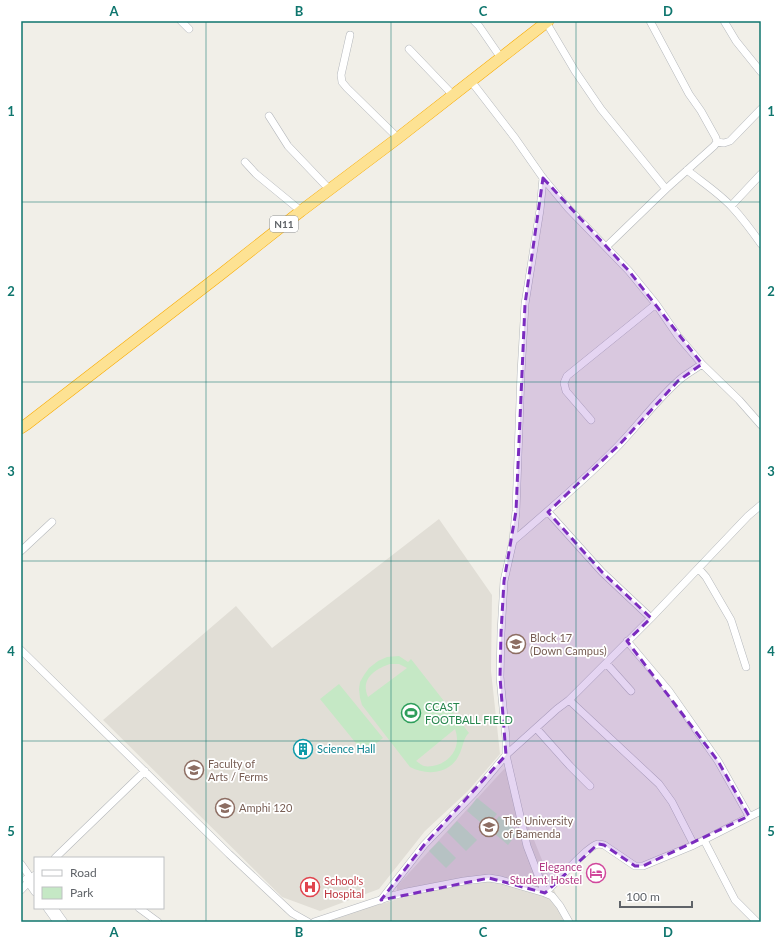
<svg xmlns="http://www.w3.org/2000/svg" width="782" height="943" font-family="Lato,sans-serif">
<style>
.education{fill:#e1ded6}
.green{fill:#c5e8c5;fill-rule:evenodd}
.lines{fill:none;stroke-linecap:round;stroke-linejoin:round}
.minor-casing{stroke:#b5b8bc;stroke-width:8}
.highway-casing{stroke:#f9ab00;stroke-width:12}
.minor{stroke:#fff;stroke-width:7}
.highway{stroke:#fde293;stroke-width:11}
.marked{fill:#7b2cbf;fill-opacity:0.2;stroke:#7b2cbf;stroke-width:3;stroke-dasharray:8 5;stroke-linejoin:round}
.grid{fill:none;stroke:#0f766e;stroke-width:1;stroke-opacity:0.55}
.labels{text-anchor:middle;stroke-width:3.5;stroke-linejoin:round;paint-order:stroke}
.shield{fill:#fff;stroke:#8f9295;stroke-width:1}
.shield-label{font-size:10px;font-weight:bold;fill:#5f6368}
.education-label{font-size:11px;fill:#785e54;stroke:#fff;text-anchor:start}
.leisure-label{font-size:11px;fill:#27864d;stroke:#fff;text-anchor:start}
.culture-label{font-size:11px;fill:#0d838f;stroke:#fff;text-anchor:start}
.hotel-label{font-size:11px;fill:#b23c85;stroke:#fff;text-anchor:end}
.health-label{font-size:11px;fill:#be3a42;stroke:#fff;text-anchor:start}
.neatline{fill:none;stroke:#0f766e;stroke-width:1.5}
.grid-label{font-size:13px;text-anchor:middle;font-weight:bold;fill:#0f766e}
</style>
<rect width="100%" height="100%" fill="#f1efe8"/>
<path class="education" d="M 439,519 L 492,595 L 491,671 L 500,754 L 468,791 L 425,831 L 379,889 L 320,911 L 282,897 L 103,720 L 236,606 L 272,648 Z
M 505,768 L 567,922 L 317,922 L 334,915 L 389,902 L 397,899 L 397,886 Z"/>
<path class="green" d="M 399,656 L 408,662 L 411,659 L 469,733 C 463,738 463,748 459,755 C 450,774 427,776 410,767 L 362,705 L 360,698 L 359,689 L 360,682 L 364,675 L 369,668 L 378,661 L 387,657 ZM 390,664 L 399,664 L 407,668 L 368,697 C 360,679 375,669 390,664 ZM 455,729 C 461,745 453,760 437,765 C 433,766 428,767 424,766 C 421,765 418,762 416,761 Z
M 339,684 L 383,738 L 364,753 L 320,699 Z
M 477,798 L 497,814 L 486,827 L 467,811 Z
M 499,816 L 518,832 L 508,845 L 489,829 Z
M 457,821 L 477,840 L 466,851 L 447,832 Z
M 439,841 L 456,858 L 446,868 L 429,851 Z"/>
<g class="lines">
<defs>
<path id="minor" d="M 181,21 L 189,29
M 474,21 L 479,26 L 501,58
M 724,21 L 736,41 L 761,72
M 546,22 L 575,71 L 601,109 L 666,189
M 350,35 L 341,75 L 342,82 L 347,88 L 398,138
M 409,49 L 453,95
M 471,81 L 515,138 L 543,178 L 568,208 L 629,271 L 656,304 L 678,336 L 702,364 L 739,400 L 761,425
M 269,116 L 288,146 L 329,189
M 717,142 L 724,143 L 730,141 L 761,109
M 245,162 L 256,174 L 301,211
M 687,170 C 702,182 719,193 732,207 C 743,219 752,231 761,244
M 543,178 L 540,210 L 525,304 L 521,373 L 516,511 L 513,541 L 504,581 L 501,633 L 500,677 L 506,738 L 506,755 L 527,846 L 545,893
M 731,206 L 761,174
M 606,247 L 666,189 L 714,146 L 717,142 L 716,138 L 701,111 L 689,94 L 650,21
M 591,420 L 566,391 L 564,383 L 567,376 L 656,304
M 548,512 L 602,572 L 651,618
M 513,541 C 549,510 586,479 619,445 C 639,424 656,401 677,382 C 684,375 694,370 702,364
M 21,551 L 52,522
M 699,569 L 706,577 L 731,620 L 746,667
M 627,641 L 669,691 L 718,761 L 749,816
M 21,650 L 229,854 L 292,913 L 308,922
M 606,663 L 631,691
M 569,700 L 659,784 L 672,802 L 694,845
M 536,728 L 570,766 L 590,786
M 704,840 L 735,900 L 757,922
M 55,858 L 145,771
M 21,864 L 35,884
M 26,879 L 35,892
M 21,890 L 35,875
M 545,893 C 555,884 587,846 598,844 C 599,844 604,845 604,845 L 635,866 L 643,866 L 694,845 L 761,811
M 381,900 L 424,845 L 475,792 L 506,755 L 557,709 L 569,700 L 651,618 L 748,516 L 761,505
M 47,908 L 57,922
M 54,908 L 64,922
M 139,908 L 158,922
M 314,922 L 392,896 L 407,892 L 464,881 L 489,878 L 501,880 L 545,893 L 552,896 L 560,906 L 569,922"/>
<path id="highway" d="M 21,428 L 27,424 L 220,275 L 301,211 L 398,138 L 548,21"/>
</defs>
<use href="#minor" class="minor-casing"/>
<use href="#highway" class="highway-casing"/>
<use href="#minor" class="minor"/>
<use href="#highway" class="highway"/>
</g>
<path class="marked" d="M 543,178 L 629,271 L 702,364 L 678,381 L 620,444 L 548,512 L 602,572 L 651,618 L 627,641 L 718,761 L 749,816 L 643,866 L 635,866 L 604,845 L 598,844 L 545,893 L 489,878 L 381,900 L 424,845 L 506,755 L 500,677 L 501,633 L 504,581 L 516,511 L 525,304 Z"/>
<path class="grid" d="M 206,21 L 206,922M 391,21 L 391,922M 576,21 L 576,922M 21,202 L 761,202M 21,382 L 761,382M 21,561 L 761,561M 21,741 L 761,741"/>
<defs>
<symbol id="university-ring" viewBox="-11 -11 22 22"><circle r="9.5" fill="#fff" stroke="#8d6e63" stroke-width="1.5"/><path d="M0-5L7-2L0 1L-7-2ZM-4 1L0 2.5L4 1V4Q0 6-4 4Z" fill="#8d6e63"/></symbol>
<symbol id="stadium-ring" viewBox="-11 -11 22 22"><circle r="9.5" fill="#fff" stroke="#2e9e5b" stroke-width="1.5"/><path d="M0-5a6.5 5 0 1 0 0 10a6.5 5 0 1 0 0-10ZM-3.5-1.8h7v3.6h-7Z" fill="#2e9e5b"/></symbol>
<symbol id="building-ring" viewBox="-11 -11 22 22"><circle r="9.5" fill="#fff" stroke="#0f9aa8" stroke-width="1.5"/><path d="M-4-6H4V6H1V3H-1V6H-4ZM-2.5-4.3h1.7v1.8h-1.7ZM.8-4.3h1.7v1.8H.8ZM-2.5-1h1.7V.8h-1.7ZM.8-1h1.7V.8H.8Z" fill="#0f9aa8"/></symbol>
<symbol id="hotel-ring" viewBox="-11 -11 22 22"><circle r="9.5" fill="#fff" stroke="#d1479c" stroke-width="1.5"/><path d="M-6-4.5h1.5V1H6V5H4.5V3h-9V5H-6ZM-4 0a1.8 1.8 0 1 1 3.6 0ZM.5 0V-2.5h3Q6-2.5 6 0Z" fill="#d1479c"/></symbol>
<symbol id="hospital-ring" viewBox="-11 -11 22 22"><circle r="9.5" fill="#fff" stroke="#e0444e" stroke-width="1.5"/><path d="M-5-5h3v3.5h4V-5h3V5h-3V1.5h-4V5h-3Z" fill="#e0444e"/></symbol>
</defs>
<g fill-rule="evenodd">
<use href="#university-ring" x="505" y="633" width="22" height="22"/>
<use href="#stadium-ring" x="400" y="702" width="22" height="22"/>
<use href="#building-ring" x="292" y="738" width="22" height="22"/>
<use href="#university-ring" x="183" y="759" width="22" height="22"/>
<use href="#university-ring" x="214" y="797" width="22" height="22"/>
<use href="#university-ring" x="478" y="816" width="22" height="22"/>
<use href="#hotel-ring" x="585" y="862" width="22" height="22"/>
<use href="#hospital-ring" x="299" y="876" width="22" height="22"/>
</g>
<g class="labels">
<rect class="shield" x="270" y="216" width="28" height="16" rx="3"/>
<g class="shield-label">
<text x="284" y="228">N11</text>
</g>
<g class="education-label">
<text x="530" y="642">Block 17<tspan x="530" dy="13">(Down Campus)</tspan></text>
<text x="208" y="768">Faculty of<tspan x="208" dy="13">Arts / Ferms</tspan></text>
<text x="239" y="812">Amphi 120</text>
<text x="503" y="825">The University<tspan x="503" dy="13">of Bamenda</tspan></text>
</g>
<g class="leisure-label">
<text x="425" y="711">CCAST<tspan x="425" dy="13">FOOTBALL FIELD</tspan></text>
</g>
<g class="culture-label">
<text x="317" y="753">Science Hall</text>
</g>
<g class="hotel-label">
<text x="582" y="871">Elegance<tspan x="582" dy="13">Student Hostel</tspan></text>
</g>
<g class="health-label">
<text x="324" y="885">School's<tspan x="324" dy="13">Hospital</tspan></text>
</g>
</g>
<rect width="782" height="943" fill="none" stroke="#ffffff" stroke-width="44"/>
<rect x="34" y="857" width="130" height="52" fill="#ffffff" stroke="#bfc1c3"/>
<rect x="42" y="870" width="20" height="6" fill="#ffffff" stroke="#bfc1c3"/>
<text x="70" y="877" font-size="12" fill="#5f6368">Road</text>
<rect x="42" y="887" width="20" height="12" fill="#c5e8c5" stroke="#bfc1c3"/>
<text x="70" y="897" font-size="12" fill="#5f6368">Park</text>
<path d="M620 901v6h72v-6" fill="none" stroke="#5f6368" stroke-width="2"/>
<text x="626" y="901" font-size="12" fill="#5f6368" stroke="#ffffff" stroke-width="3" paint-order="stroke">100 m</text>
<rect x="22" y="22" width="738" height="899" class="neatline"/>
<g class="grid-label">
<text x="114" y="16">A</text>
<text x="299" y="16">B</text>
<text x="483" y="16">C</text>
<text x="668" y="16">D</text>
<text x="11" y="116">1</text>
<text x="771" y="116">1</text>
<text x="11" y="296">2</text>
<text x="771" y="296">2</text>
<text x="11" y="476">3</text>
<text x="771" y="476">3</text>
<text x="11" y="656">4</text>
<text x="771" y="656">4</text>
<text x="11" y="836">5</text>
<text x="771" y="836">5</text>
<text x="114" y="937">A</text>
<text x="299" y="937">B</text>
<text x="483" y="937">C</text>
<text x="668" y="937">D</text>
</g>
</svg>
